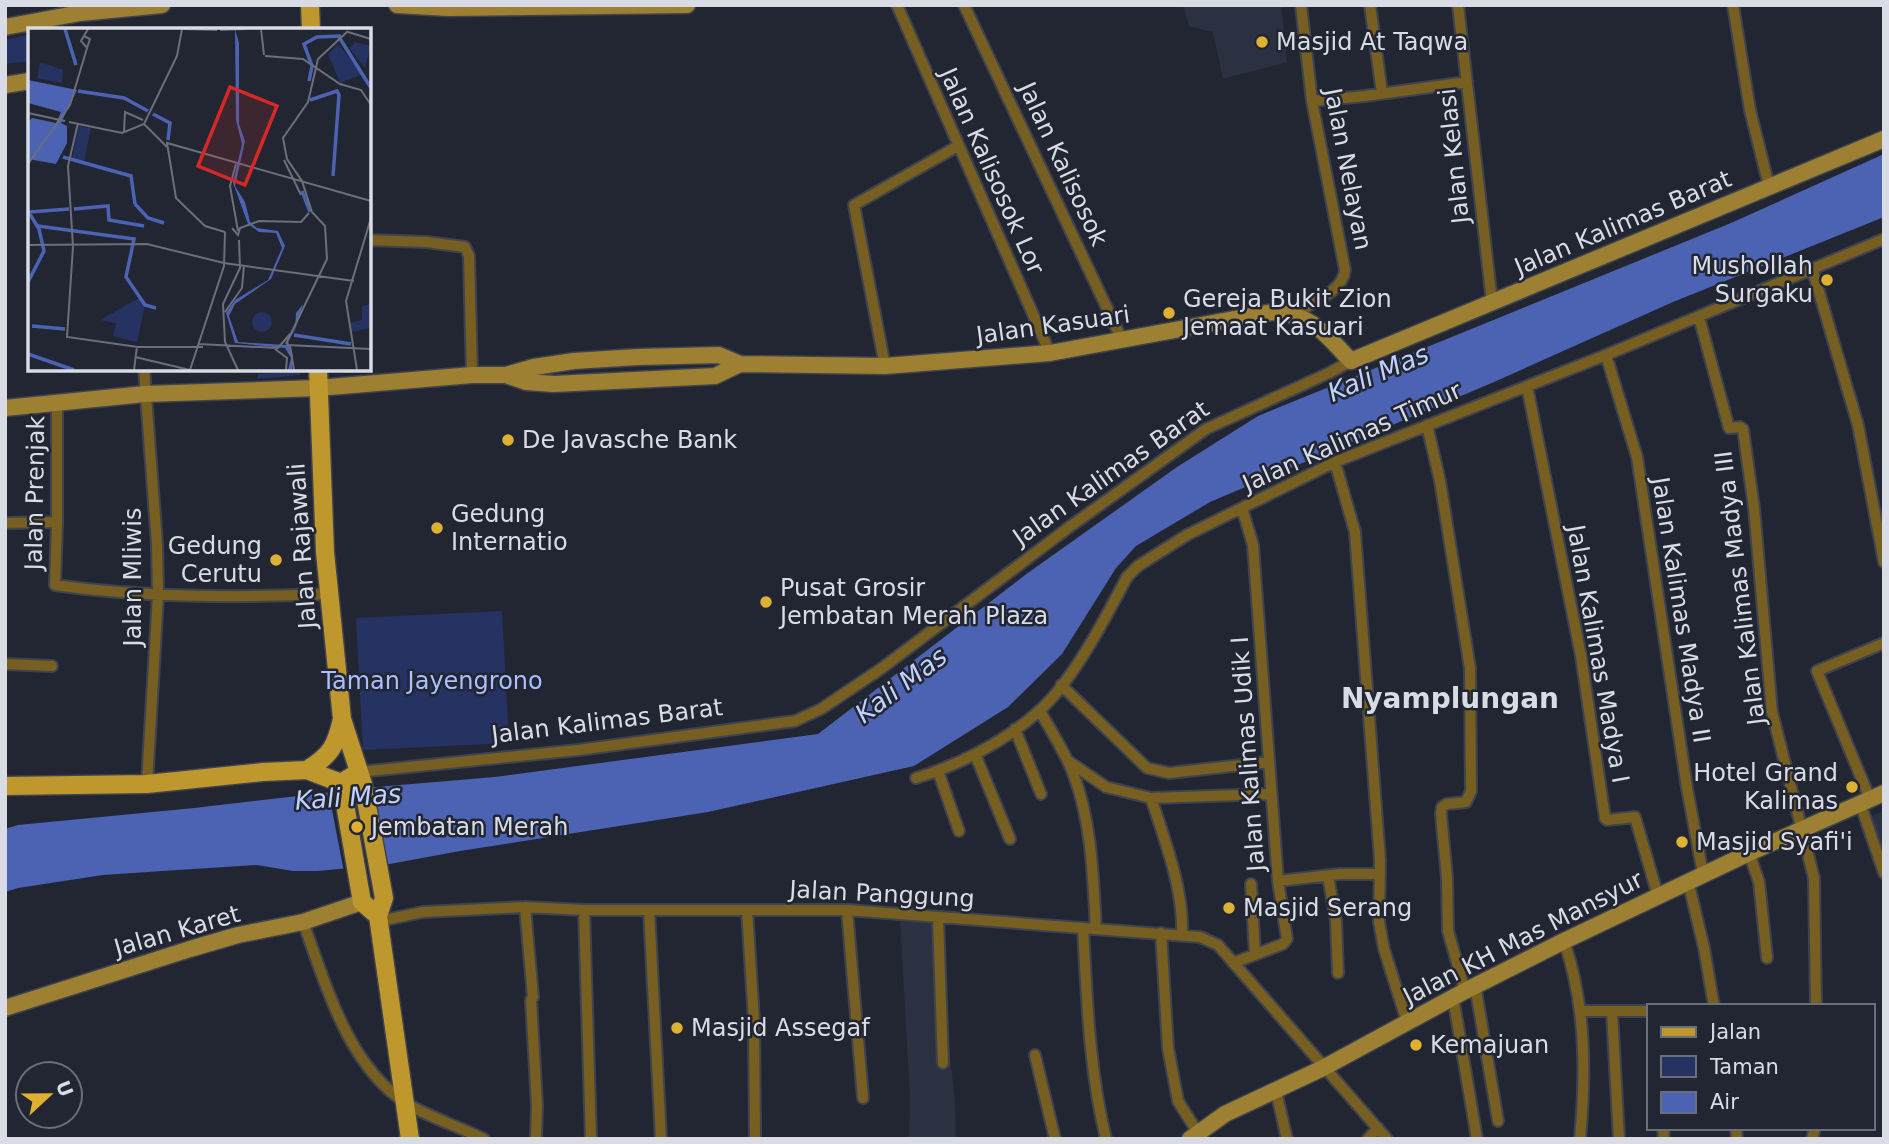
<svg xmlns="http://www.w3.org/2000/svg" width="1889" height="1144" font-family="'DejaVu Sans',sans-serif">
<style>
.built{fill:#2c3142}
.green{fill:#253262}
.water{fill:#4c62b2}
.pier{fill:#222632}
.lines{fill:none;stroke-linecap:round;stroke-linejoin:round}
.street-casing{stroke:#3f434e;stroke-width:14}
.secondary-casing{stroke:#3f434e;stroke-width:19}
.primary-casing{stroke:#3f434e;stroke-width:21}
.street{stroke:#765f21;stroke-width:10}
.secondary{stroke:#9d8032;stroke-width:16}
.primary{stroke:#be982d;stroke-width:18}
.poi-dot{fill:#deb133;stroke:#222632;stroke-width:2.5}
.labels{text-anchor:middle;stroke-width:5;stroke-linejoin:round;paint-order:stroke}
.poi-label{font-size:24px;fill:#d9dce4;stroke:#222632;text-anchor:start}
.street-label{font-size:24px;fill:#d9dce4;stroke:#222632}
.park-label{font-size:24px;fill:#a9bfff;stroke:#222632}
.water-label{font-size:26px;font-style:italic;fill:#c2d2fe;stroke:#222632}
.quarter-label{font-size:28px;font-weight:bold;fill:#d9dce4;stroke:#222632}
.inset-river{fill:none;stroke:#4c62b2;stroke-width:3.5}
.inset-road{fill:none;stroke:#6b6f79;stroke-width:2}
.view{fill:#d62828;fill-opacity:0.15;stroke:#d62828;stroke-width:3.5}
.inset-edge{fill:none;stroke:#d9dce4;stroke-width:3.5}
</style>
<rect width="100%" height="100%" fill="#222632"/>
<path class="built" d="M 1183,5 L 1281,5 L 1287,62 L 1223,79 L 1213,32 L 1189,26 Z
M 1884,811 L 1884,865 L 1868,818 Z
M 900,921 L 935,922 L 955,1101 L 956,1139 L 909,1139 L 910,1097 Z"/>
<path class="green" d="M 30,34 L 30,61 L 5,64 L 5,40 Z
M 280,369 L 300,369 L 300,375 L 258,379 L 258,374 L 273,373 Z
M 502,611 L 509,743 L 363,750 L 356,618 Z"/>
<path class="water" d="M 1884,154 L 1884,217 L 1673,302 L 1494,382 L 1210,502 L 1136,546 L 1116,568 L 1062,654 L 1008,707 L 914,766 L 708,812 L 460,851 L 390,864 L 318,871 L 293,871 L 257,865 L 178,870 L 103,875 L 18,888 L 5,892 L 5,829 L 18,825 L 194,808 L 376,787 L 495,777 L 818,734 L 1025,575 L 1177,467 L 1258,416 L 1731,223 Z"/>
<path class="pier" d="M 371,784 L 378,866 L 344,872 L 328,789 Z"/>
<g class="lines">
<defs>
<path id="street" d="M 897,5 L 1050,353
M 964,5 L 1122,340
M 1370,5 L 1382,93
M 1458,5 L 1492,302
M 1733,5 L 1750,110 L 1769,186
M 1312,101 L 1365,96 L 1467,82
M 369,240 L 426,242 L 465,247 L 469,256 L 472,375
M 1812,268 L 1858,425 L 1884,562
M 1294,314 C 1311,303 1343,292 1345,270 L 1312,101 L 1301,5
M 1699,317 L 1729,428 L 1740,427 L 1743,429 L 1754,508 L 1772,712 L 1814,878 L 1816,1006
M 1606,355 L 1637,457 L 1687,788 L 1703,874
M 885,366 L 854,205 L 958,146
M 144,369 L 157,544 L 158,595 L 147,784
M 1527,386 L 1581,656 L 1605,818 L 1607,820 L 1635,817 L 1658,896
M 57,402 L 57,522 L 55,585 C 145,598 237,598 328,594
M 1427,425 L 1440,481 L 1470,668 L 1471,791 L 1466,802 L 1447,804 L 1442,807 L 1441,814 L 1447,878 L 1448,931 L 1465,991
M 1335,462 L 1355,532 L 1380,860 L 1379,922 L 1384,949 L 1407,1022
M 5,523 L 57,522
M 5,664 L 52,666
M 1061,685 L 1147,768 L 1169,773 L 1269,762
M 1040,711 C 1051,731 1065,752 1073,773 C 1092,822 1093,878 1096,929
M 1015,729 L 1041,794
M 975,754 L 1010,839
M 1068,761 L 1106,787 L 1151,798 L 1271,794
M 938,771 L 959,831
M 359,772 L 578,750 L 795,721 L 821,709 L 882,668 L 1068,528 L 1206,429 L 1329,373 L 1351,361
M 916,778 C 959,765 1004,742 1038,712 C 1073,681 1105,619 1127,577 L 1138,566 L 1187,535 L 1335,462 L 1606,355 L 1884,239
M 1151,798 C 1165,841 1184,890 1182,935
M 1870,799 L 1817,671 L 1884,643
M 1860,803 L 1884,873
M 1749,853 L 1759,882 L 1767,958
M 1328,876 L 1336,921 L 1338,973
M 1278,881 L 1340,874 L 1380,874
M 1688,881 L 1704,948 L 1714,1006
M 1251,884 L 1255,955
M 525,907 L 533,997 L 531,1000 L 537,1105 L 536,1139
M 584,910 L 591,1139
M 649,910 L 661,1139
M 747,910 L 754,1021 L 755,1139
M 847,910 L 863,1098
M 938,918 L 943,1063
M 380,921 L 423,912 L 525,907 L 584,910 L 847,910 L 1200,937 L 1218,945 L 1387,1139
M 303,922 C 326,984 347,1065 406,1103 C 428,1117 460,1127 484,1139
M 1083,928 C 1087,999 1089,1070 1106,1139
M 1161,933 L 1168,1048 L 1178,1101 L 1198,1133
M 1564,941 C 1586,1005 1586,1073 1580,1139
M 1233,963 L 1283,944 L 1287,939 L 1278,881 L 1253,545 L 1242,508
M 1475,985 L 1498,1121
M 1453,997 L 1477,1139
M 1580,1011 L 1649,1011
M 1612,1012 L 1619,1139
M 1035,1055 L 1055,1139
M 1276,1091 L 1287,1139
M 1663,1128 L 1664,1139
M 1736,1128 L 1737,1139
M 1368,1139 L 1378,1128
M 1812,1139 L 1815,1128"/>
<path id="secondary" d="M 397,5 L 448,8 L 687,5
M 5,27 L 80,13 L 162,5
M 5,85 L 30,81
M 506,375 L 526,382 L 554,384 L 715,376 L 740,364
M 5,408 L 145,394 L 318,388 L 472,375 L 506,375 L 534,367 L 574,361 L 638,357 L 719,355 L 740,364 L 885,366 L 1050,353 L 1272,312 C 1314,315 1324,333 1351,361 L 1884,139
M 5,1008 L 190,949 L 238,935 L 303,922 L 362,902
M 1190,1139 L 1225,1114 L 1323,1068 L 1465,991 L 1564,941 L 1749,853 L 1884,793"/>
<path id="primary" d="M 310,5 L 311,30
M 318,369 L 325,552 L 342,719 L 363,784 L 384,898 L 378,916 L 410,1139
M 307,770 C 331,755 336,746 342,719
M 5,786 L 147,784 L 263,772 L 307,770 L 341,783 L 359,772
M 342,787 L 362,902 L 378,916"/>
</defs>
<use href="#street" class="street-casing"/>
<use href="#secondary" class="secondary-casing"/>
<use href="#primary" class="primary-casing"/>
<use href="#street" class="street"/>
<use href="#secondary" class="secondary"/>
<use href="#primary" class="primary"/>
</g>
<g class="poi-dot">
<circle cx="1262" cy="42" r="7"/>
<circle cx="1827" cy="280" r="7"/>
<circle cx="1169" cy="313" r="7"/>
<circle cx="508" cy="440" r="7"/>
<circle cx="437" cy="528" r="7"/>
<circle cx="276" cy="560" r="7"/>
<circle cx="766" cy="602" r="7"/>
<circle cx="1852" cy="787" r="7"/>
<circle cx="357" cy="827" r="7"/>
<circle cx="1682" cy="842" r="7"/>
<circle cx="1229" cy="908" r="7"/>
<circle cx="677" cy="1028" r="7"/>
<circle cx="1416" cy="1045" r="7"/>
</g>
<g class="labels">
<g class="poi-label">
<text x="1276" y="50">Masjid At Taqwa</text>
<text x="1813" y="274" text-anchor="end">Mushollah<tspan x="1813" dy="28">Surgaku</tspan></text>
<text x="1183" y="307">Gereja Bukit Zion<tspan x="1183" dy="28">Jemaat Kasuari</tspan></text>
<text x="522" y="448">De Javasche Bank</text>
<text x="451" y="522">Gedung<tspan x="451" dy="28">Internatio</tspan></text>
<text x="262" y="554" text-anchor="end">Gedung<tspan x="262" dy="28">Cerutu</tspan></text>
<text x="780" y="596">Pusat Grosir<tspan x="780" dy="28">Jembatan Merah Plaza</tspan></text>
<text x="1838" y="781" text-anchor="end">Hotel Grand<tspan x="1838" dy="28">Kalimas</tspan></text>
<text x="371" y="835">Jembatan Merah</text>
<text x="1696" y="850">Masjid Syafi'i</text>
<text x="1243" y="916">Masjid Serang</text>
<text x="691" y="1036">Masjid Assegaf</text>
<text x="1430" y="1053">Kemajuan</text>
</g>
<g class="street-label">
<text transform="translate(1454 156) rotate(-96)" y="8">Jalan Kelasi</text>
<text transform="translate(1063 164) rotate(65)" y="8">Jalan Kalisosok</text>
<text transform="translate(1348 169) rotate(79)" y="8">Jalan Nelayan</text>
<text transform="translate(992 171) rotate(66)" y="8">Jalan Kalisosok Lor</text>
<text transform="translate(1623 223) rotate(-23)" y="8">Jalan Kalimas Barat</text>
<text transform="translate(1053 325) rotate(-8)" y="8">Jalan Kasuari</text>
<text transform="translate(1352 437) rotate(-24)" y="8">Jalan Kalimas Timur</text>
<text transform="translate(1111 473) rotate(-35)" y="8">Jalan Kalimas Barat</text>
<text transform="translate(35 493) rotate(-89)" y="8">Jalan Prenjak</text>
<text transform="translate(302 546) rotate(-94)" y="8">Jalan Rajawali</text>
<text transform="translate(133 577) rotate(-90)" y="8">Jalan Mliwis</text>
<text transform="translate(1740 588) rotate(-97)" y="8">Jalan Kalimas Madya III</text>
<text transform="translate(1681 610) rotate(81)" y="8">Jalan Kalimas Madya II</text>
<text transform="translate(1598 654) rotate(80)" y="8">Jalan Kalimas Madya I</text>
<text transform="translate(607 721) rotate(-7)" y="8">Jalan Kalimas Barat</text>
<text transform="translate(1248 754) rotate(-94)" y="8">Jalan Kalimas Udik I</text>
<text transform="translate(882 894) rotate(3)" y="8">Jalan Panggung</text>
<text transform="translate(177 931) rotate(-16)" y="8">Jalan Karet</text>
<text transform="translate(1523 938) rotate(-27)" y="8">Jalan KH Mas Mansyur</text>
</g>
<g class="park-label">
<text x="432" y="689">Taman Jayengrono</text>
</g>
<g class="water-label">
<text transform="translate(1378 373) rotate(-23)" y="9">Kali Mas</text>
<text transform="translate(901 685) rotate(-37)" y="9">Kali Mas</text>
<text transform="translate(348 797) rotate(-4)" y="9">Kali Mas</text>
</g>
<g class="quarter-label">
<text x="1450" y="708">Nyamplungan</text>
</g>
</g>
<g transform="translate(28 28)">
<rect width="343" height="343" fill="#222632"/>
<path d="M 327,14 L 343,18 L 337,40 L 322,21 ZM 310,16 L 334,46 L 312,55 L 300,26 ZM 12,34 L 35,42 L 34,55 L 9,50 ZM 51,98 L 63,100 L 56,134 L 44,131 ZM 111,270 L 117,277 L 109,314 L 85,308 L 88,295 L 72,292 ZM 343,276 L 343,300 L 323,304 L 322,295 L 334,292 L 334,278 ZM224 294a10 10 0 1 1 20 0a10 10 0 1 1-20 0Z" fill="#253262"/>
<path d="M 207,1 L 211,15 L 211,96 L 217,113 L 207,158 L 217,174 L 222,194 L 229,200 L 250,203 L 257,218 L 243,251 L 207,276 L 201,288 L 210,314 L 258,317 L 260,310 L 267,301 L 268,285 L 275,276 L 267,302 L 260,313 L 265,328 L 264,342 L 260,342 L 263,330 L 257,320 L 207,315 L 198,285 L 207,272 L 240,252 L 254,220 L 248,205 L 231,204 L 220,196 L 205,155 L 214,116 L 208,92 ZM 0,52 L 49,62 L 33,95 L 39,98 L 39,115 L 28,136 L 0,131 L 0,94 L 4,90 L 28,95 L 33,84 L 0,75 Z" fill="#4c62b2"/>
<path class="inset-river" d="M 37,1 L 48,37M 311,9 L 343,60M 281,53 L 284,38 L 276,16 L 289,9 L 313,8M 50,63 L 96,70 L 120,83M 282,72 L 309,63 L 311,67 L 305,148M 125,86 L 142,95 L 140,112M 35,129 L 103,148 L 107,176M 274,163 L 282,184M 107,176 L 120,190 L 136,195M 46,181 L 80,178 L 81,192 L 116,198M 0,183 L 11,201 L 16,223 L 0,254M 1,184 L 41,181M 10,198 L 106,211 L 98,249 L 117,277 L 128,280M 4,298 L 37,301M 266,307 L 323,316M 0,326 L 46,342"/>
<path class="inset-road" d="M 156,1 L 189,2M 233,1 L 236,27M 192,2 L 217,1M 320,4 L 343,11M 56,8 L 62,11 L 59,20 L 53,13 L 60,1M 237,28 L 275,31 L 312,56 L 333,62 L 343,77M 0,85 L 37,93M 41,94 L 94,105 L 116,96 L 149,28 L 154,1M 50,95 L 40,138 L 45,219 L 39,309 L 110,319M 116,96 L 139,119M 96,104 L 97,84 L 115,92M 256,132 L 273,167M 0,136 L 42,77 L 59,20M 208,136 L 202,158 L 210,203M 204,200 L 210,207 L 212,200 L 231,193 L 273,194 L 281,185M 197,204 L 177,198 L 148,170 L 139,115 L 343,173M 0,217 L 119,216 L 196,235 L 326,253M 197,284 L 214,260 L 216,237M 171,316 L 250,320 L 262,306M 258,316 L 299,231 L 297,198 L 284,184 L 274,153 L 259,131 L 255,110 L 280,74 L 290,31 L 320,3M 259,317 L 343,321M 262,318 L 266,342M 110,319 L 175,319M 247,321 L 259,330 L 258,342M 107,329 L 162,342M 106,342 L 109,318M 162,342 L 196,238 L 197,204M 210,342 L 197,314 L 195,276 L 212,240 L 211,212M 329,342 L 318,273 L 343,190"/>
<path class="view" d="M 202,59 L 249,78 L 217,157 L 170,138 Z"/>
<rect width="343" height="343" class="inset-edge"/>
</g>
<rect width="1889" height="1144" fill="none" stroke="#d9dce4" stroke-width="14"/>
<rect x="1647" y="1004" width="228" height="126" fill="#222632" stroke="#6b6f79" stroke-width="2"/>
<rect x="1661" y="1027" width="35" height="10" fill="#be982d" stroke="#6b6f79" stroke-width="2"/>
<text x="1710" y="1039" font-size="21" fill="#d9dce4">Jalan</text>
<rect x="1661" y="1056" width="35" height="21" fill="#253262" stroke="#6b6f79" stroke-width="2"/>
<text x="1710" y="1074" font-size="21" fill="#d9dce4">Taman</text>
<rect x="1661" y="1092" width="35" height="21" fill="#4c62b2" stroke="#6b6f79" stroke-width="2"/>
<text x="1710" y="1109" font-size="21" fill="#d9dce4">Air</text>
<g transform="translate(49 1095) rotate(68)"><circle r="33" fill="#222632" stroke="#6b6f79" stroke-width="2"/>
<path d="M0-5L12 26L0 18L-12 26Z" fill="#deb133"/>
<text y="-10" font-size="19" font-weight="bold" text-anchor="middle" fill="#d9dce4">U</text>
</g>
</svg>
